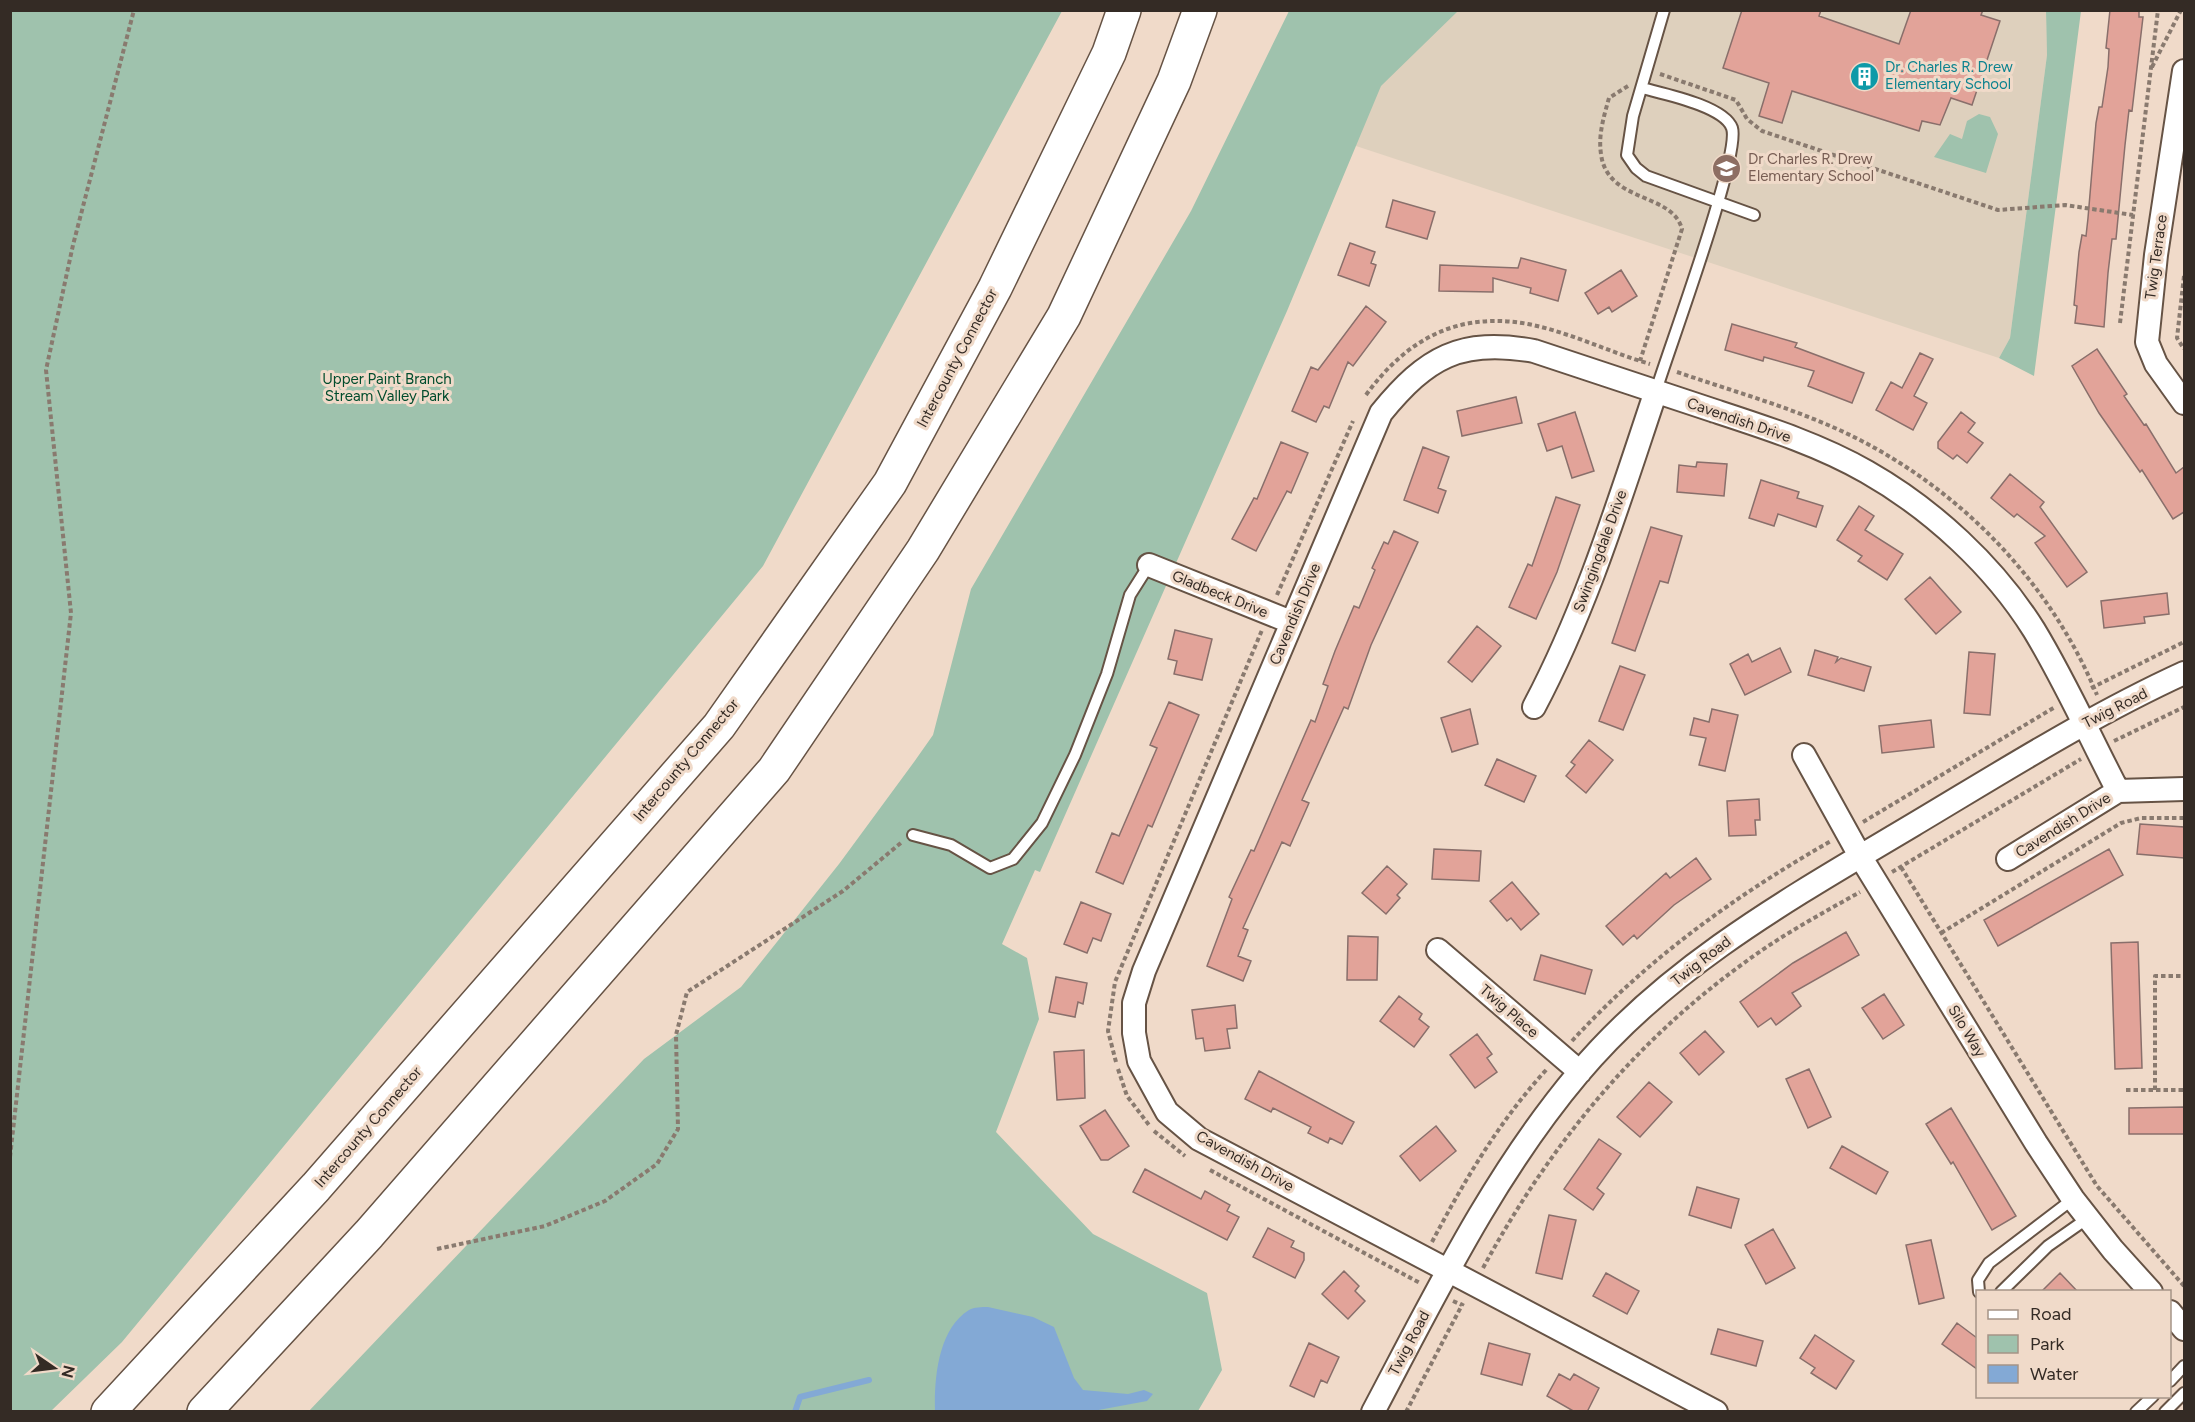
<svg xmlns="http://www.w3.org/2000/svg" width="2195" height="1422" font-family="Figtree,sans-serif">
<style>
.education{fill:#ded0bd}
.green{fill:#9fc2ad}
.water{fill:#83a9d5}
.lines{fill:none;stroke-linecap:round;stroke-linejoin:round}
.stream{stroke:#83a9d5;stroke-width:6}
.building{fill:#e2a399;stroke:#896f6b;stroke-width:1.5}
.lane-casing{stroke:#665345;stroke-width:14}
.street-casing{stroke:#665345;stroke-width:26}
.highway-casing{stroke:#665345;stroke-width:36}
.path{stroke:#897a6f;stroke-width:4;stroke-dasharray:4.5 3;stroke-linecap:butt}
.lane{stroke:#fff;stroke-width:10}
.street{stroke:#fff;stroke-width:22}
.highway{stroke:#fff;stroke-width:33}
.labels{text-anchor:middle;stroke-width:6;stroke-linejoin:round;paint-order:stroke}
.culture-label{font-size:15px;fill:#0d838f;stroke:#f0dac9;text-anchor:start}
.education-label{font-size:15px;fill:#785e54;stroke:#f0dac9;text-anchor:start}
.street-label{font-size:15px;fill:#342b25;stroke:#f0dac9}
.park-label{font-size:15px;fill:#004c2d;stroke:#f0dac9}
</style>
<rect width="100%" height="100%" fill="#f0dac9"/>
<path class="education" d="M 1435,11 L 2046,11 L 2047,55 L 2010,338 L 1999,358 L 1353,145 L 1371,80 Z"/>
<path class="green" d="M 10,11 L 1062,11 L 763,566 L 122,1342 L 50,1412 L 10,1411 Z
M 1289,11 L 1458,11 L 1381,86 L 1287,311 L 1040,872 L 1035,870 L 1002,944 L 1027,958 L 1039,1019 L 996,1132 L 1093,1234 L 1207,1293 L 1222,1370 L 1198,1411 L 308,1412 L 644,1059 L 741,987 L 839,864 L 914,762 L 933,735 L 971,589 L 1191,211 Z
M 2046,11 L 2081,11 L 2034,376 L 1999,358 L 2010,338 L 2047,55 Z
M 1979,114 L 1990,117 L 1998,134 L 1986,173 L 1934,157 L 1950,134 L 1962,139 L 1967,121 Z"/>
<path class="water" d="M 988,1307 L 1033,1317 L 1054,1327 L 1074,1378 L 1083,1390 L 1128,1394 L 1144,1390 L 1153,1394 L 1147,1401 L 1093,1411 L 935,1411 C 934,1379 938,1329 969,1310 C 974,1307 982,1307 988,1307 Z"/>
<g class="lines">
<path class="stream" d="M 795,1412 L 800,1397 L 869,1380"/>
</g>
<path class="building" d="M 1742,10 L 1821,10 L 1819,16 L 1899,44 L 1911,10 L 1983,10 L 1981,15 L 2000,21 L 1972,105 L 1951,98 L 1940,125 L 1922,121 L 1919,131 L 1792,91 L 1782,123 L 1759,116 L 1769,83 L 1723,68 Z
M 2110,10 L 2139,10 L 2139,17 L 2143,17 L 2132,111 L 2129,110 L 2125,145 L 2116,239 L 2112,239 L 2108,273 L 2104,327 L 2075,323 L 2077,306 L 2074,305 L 2079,252 L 2082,235 L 2086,236 L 2088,218 L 2096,123 L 2099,107 L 2102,107 L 2108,67 L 2109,49 L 2106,48 Z
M 1393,200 L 1435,212 L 1427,239 L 1386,227 Z
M 1350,243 L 1375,252 L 1371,263 L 1376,265 L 1369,286 L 1338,275 Z
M 1521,258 L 1566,270 L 1558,301 L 1530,293 L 1531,288 L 1493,278 L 1493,292 L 1439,291 L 1440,265 L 1518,268 Z
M 1621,270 L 1637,296 L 1612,312 L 1609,307 L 1598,314 L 1585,293 Z
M 1366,306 L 1386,322 L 1353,366 L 1348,362 L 1329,408 L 1324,406 L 1316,422 L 1292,411 L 1311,367 L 1318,370 Z
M 1732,324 L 1797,343 L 1795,347 L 1864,373 L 1852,403 L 1808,386 L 1814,371 L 1764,357 L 1763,361 L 1725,350 Z
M 2097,349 L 2127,394 L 2124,396 L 2144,425 L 2146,424 L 2176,473 L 2184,467 L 2184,512 L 2173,519 L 2142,470 L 2140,472 L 2099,413 L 2072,366 Z
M 1920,353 L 1933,359 L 1914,396 L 1927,403 L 1913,430 L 1876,410 L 1891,382 L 1902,388 Z
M 1516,397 L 1522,423 L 1462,436 L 1457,411 Z
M 1575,412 L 1594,471 L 1572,478 L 1562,446 L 1547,451 L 1538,424 Z
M 1961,412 L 1975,423 L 1968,432 L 1983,443 L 1967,463 L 1957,455 L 1953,459 L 1938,448 L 1938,442 Z
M 1281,442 L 1308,453 L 1291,493 L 1287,491 L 1256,551 L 1232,539 L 1254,498 L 1257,499 Z
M 1423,447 L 1449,457 L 1438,488 L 1446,491 L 1438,513 L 1404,500 Z
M 1697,462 L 1727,464 L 1724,496 L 1677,492 L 1679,465 L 1696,467 Z
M 2010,474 L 2044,502 L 2040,507 L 2087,572 L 2067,587 L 2035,543 L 2045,536 L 2017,514 L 2014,517 L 1991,498 Z
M 1761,480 L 1799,492 L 1797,498 L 1823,506 L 1816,527 L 1778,514 L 1774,526 L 1749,518 Z
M 1556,497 L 1580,505 L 1557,572 L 1536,619 L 1509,607 L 1528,564 L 1532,566 Z
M 1859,506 L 1874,516 L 1865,530 L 1903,554 L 1887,580 L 1858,561 L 1862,556 L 1837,540 Z
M 1651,527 L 1682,536 L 1668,583 L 1660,581 L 1635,651 L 1612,643 Z
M 1394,531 L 1418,542 L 1371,645 L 1348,709 L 1344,707 L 1302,800 L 1309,803 L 1290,846 L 1282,842 L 1243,928 L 1248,930 L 1238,956 L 1251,961 L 1243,981 L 1207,966 L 1232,899 L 1229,897 L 1251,850 L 1254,851 L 1311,720 L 1315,722 L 1328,686 L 1323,684 L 1335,651 L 1354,606 L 1359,608 L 1375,570 L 1372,568 L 1384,542 L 1388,544 Z
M 1930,577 L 1961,612 L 1936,634 L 1905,599 Z
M 2167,593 L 2169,614 L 2144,617 L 2145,623 L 2104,628 L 2101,601 Z
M 1477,626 L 1501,646 L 1472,682 L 1448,662 Z
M 1175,630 L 1212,639 L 1202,680 L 1174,674 L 1177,661 L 1168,659 Z
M 1780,648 L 1791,672 L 1745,695 L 1730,664 L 1748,654 L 1752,662 Z
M 1815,650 L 1838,657 L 1836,662 L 1841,658 L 1871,667 L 1864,691 L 1808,675 Z
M 1969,652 L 1995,654 L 1990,715 L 1964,713 Z
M 1620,666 L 1645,675 L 1623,730 L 1599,721 Z
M 1169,702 L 1199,715 L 1152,827 L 1148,825 L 1123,884 L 1096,872 L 1112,833 L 1119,836 L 1157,748 L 1150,745 Z
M 1470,709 L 1478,744 L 1452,752 L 1441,718 Z
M 1712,709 L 1738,715 L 1725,771 L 1699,765 L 1706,738 L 1690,735 L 1694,718 L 1709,722 Z
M 1931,720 L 1934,747 L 1882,753 L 1879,726 Z
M 1589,740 L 1613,760 L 1586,793 L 1566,776 L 1575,765 L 1571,762 Z
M 1497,759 L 1536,776 L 1524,802 L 1485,785 Z
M 1759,799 L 1760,820 L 1755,820 L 1756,835 L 1729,836 L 1727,801 Z
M 2140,824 L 2184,827 L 2184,858 L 2137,854 Z
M 1434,849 L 1481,851 L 1479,881 L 1432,879 Z
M 2109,849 L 2123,875 L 1998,946 L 1984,920 Z
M 1696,858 L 1711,879 L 1674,905 L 1637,939 L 1634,935 L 1623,945 L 1606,926 L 1666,873 L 1670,878 Z
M 1387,866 L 1407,884 L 1397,895 L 1400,898 L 1386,914 L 1362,893 Z
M 1512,882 L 1539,914 L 1521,930 L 1511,918 L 1507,921 L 1490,901 Z
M 1081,902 L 1111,914 L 1101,941 L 1093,938 L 1087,953 L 1064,944 Z
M 1846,932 L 1859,955 L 1792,993 L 1801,1006 L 1776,1025 L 1771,1018 L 1758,1027 L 1740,1002 L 1793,963 Z
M 1348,936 L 1378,937 L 1377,980 L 1347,980 Z
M 2138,942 L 2142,1068 L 2115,1069 L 2111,943 Z
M 1541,955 L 1592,970 L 1585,994 L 1534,980 Z
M 1056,977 L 1087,983 L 1083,1004 L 1078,1002 L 1075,1017 L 1049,1012 Z
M 1884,994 L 1904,1025 L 1883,1039 L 1862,1008 Z
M 1399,996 L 1422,1014 L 1419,1019 L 1429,1027 L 1414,1047 L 1380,1021 Z
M 1235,1005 L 1237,1028 L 1227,1029 L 1230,1048 L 1205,1051 L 1203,1038 L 1196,1039 L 1192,1010 Z
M 1705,1031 L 1724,1052 L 1699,1075 L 1680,1053 Z
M 1477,1034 L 1492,1054 L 1487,1058 L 1497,1072 L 1475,1088 L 1450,1055 Z
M 1084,1050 L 1085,1098 L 1057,1100 L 1054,1052 Z
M 1809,1069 L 1831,1117 L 1808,1128 L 1786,1079 Z
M 1259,1071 L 1354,1122 L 1342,1144 L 1330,1138 L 1328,1143 L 1308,1133 L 1311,1127 L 1273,1108 L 1271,1112 L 1245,1099 Z
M 1649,1082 L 1672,1102 L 1640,1137 L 1617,1117 Z
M 2184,1107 L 2184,1134 L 2129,1134 L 2129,1108 Z
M 1951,1108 L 2016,1216 L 1992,1230 L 1953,1162 L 1951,1164 L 1926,1124 Z
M 1105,1110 L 1129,1146 L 1108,1160 L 1101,1160 L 1080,1126 Z
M 1436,1126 L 1456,1151 L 1420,1181 L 1400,1156 Z
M 1599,1139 L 1621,1154 L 1597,1188 L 1604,1194 L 1593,1210 L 1564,1189 Z
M 1842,1146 L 1888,1172 L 1876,1194 L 1830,1168 Z
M 1145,1169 L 1201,1199 L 1205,1191 L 1230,1205 L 1227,1211 L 1239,1217 L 1227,1240 L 1133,1192 Z
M 1697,1187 L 1739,1199 L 1731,1228 L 1689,1215 Z
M 1549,1215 L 1576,1220 L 1562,1279 L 1536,1273 Z
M 1268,1228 L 1294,1241 L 1291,1247 L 1304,1253 L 1304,1260 L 1295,1278 L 1253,1257 Z
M 1773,1229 L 1795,1268 L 1766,1284 L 1745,1245 Z
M 1931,1240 L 1944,1298 L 1919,1304 L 1906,1245 Z
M 1344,1271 L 1359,1286 L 1355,1291 L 1365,1301 L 1348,1319 L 1322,1294 Z
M 1606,1273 L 1639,1291 L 1627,1314 L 1593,1296 Z
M 2060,1273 L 2078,1292 L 2041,1292 Z
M 1957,1323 L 1977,1338 L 1977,1369 L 1942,1344 Z
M 1718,1329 L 1763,1341 L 1756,1366 L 1711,1354 Z
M 1815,1335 L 1854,1361 L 1836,1389 L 1811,1373 L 1815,1368 L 1800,1358 Z
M 1309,1343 L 1339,1357 L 1327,1383 L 1321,1380 L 1314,1397 L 1290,1386 Z
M 1489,1343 L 1530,1354 L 1522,1385 L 1481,1374 Z
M 1559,1374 L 1570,1380 L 1574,1374 L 1599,1388 L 1587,1412 L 1575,1412 L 1547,1396 Z"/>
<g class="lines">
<defs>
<path id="lane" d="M 1664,10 L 1633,116 L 1627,155 L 1636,168 L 1646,176 L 1754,215
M 1642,88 C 1664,94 1724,106 1732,128 C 1741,155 1668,351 1656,391
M 913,835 L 951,845 L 990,868 L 1013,859 L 1042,823 L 1075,755 L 1107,674 L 1130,595 L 1149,565
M 1979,1292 L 1978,1280 L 1989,1263 L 2073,1199
M 2001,1292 L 2048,1246 L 2088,1218
M 2170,1381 L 2184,1366
M 2136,1412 L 2153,1396
M 2165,1412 L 2184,1393"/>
<path id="street" d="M 2184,71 L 2156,255 L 2147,342 L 2156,364 L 2184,403
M 1149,565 L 1291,622
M 1534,707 C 1587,607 1620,498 1656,391
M 1804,755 L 1860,856 L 2036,1143 L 2073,1199 L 2113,1250 L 2151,1292
M 2008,859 L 2118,791 L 2184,789
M 1438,950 L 1580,1072
M 2170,1312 L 2184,1329
M 1373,1412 C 1435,1295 1493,1175 1578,1074 C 1669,965 1794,896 1913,825 C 2002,772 2090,716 2184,673
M 1716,1412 L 1199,1139 L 1167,1112 L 1139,1061 L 1134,1033 L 1134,1003 L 1144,971 L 1381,413 C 1427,357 1460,338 1534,351 C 1595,371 1655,391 1715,411 C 1767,428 1820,445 1867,472 C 1932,509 1994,566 2034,630 C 2065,681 2090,737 2118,791"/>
<path id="highway" d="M 108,1412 L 316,1187 L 719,726 L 890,483 L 995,288 L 1109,53 L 1124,10
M 204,1412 L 369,1234 L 774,770 L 923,550 L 1064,316 L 1174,81 L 1200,10"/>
</defs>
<use href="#lane" class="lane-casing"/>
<use href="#street" class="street-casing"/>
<use href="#highway" class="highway-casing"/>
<path class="path" d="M 2152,67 L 2181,10
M 1660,74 L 1736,100 L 1747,119 L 1762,131 L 1998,210 L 2065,205 L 2133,215
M 1628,86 L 1609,98 C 1604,116 1598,135 1601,154 C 1607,203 1672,192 1682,229 L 1640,361
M 2184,276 L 2177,338 L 2184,349
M 2120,323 L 2158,10
M 1677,372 C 1735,392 1797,409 1852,436 C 1961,490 2051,583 2097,695
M 1366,395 C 1406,340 1457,311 1528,324 C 1569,332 1609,352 1650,364
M 1277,595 L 1353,421
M 2091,688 L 2184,642
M 2114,741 L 2184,707
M 1863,822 L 2055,707
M 1901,867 L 2097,1186 L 2184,1286
M 1892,872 L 2081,759
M 1941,933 L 2121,823 L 2141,818 L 2184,818
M 1572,1041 C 1646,960 1736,895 1831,841
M 1116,1062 L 1108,1031 L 1115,982 L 1262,630
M 1118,1069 L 1127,1096 L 1149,1125
M 2126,1090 L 2184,1090
M 2155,1090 L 2155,976 L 2184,976
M 1154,1131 L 1185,1156
M 10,1157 L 71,613 L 46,370 L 73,245 L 134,10
M 1210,1170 L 1420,1283
M 1432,1242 C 1464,1181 1500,1120 1547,1069
M 437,1249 L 545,1226 L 605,1201 L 657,1164 L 678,1129 L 676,1035 L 687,992 L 843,891 L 902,842
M 1483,1268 C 1548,1148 1633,1043 1744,963 C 1780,936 1821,914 1860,892
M 1453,1301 L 1462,1305
M 1406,1412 L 1463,1303"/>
<use href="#lane" class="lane"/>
<use href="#street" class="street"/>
<use href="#highway" class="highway"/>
</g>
<defs>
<symbol id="building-disc" viewBox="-11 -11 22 22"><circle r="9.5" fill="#0f9aa8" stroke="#f0dac9"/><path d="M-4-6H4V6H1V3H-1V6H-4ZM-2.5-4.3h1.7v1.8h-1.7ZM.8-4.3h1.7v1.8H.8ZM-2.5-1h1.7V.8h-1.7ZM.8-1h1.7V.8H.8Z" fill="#fff"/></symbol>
<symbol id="school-disc" viewBox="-11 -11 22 22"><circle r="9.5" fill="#8d6e63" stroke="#f0dac9"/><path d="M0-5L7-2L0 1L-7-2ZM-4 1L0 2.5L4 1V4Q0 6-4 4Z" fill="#fff"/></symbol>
</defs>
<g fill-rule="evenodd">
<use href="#building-disc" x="1848" y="60" width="33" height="33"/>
<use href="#school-disc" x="1710" y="152" width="33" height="33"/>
</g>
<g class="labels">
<g class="culture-label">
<text x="1885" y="72">Dr. Charles R. Drew<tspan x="1885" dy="17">Elementary School</tspan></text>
</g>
<g class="education-label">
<text x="1748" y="164">Dr Charles R. Drew<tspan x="1748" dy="17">Elementary School</tspan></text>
</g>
<g class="street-label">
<text transform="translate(2156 257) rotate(-82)" y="5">Twig Terrace</text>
<text transform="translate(957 358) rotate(-62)" y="5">Intercounty Connector</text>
<text transform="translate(1739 420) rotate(19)" y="5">Cavendish Drive</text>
<text transform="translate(1600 551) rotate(-70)" y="5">Swingingdale Drive</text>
<text transform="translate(1220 594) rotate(22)" y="5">Gladbeck Drive</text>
<text transform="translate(1295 614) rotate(-67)" y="5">Cavendish Drive</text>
<text transform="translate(2115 708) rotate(-27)" y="5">Twig Road</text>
<text transform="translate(686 760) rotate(-50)" y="5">Intercounty Connector</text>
<text transform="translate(2063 825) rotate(-32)" y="5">Cavendish Drive</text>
<text transform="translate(1701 961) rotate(-38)" y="5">Twig Road</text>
<text transform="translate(1509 1011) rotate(41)" y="5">Twig Place</text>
<text transform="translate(1967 1031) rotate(59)" y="5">Silo Way</text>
<text transform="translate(368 1127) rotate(-49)" y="5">Intercounty Connector</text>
<text transform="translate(1245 1161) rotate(29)" y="5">Cavendish Drive</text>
<text transform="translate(1409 1343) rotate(-62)" y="5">Twig Road</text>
</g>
<g class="park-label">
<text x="387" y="384">Upper Paint Branch<tspan x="387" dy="17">Stream Valley Park</tspan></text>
</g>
</g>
<rect width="2195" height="1422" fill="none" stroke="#342b25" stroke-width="24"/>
<rect x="1976" y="1290" width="195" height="108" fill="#f0dac9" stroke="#a59487" stroke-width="1.5"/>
<rect x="1988" y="1310" width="30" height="9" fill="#ffffff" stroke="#a59487" stroke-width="1.5"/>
<text x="2030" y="1320" font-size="18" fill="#342b25">Road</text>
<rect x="1988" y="1335" width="30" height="18" fill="#9fc2ad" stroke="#a59487" stroke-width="1.5"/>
<text x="2030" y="1350" font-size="18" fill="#342b25">Park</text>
<rect x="1988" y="1365" width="30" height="18" fill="#83a9d5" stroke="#a59487" stroke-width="1.5"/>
<text x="2030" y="1380" font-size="18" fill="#342b25">Water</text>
<g transform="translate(54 1368) rotate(104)" stroke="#f0dac9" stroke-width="4.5" paint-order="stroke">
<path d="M0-4.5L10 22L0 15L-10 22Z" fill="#342b25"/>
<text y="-9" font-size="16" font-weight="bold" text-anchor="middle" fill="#342b25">N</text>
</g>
</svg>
